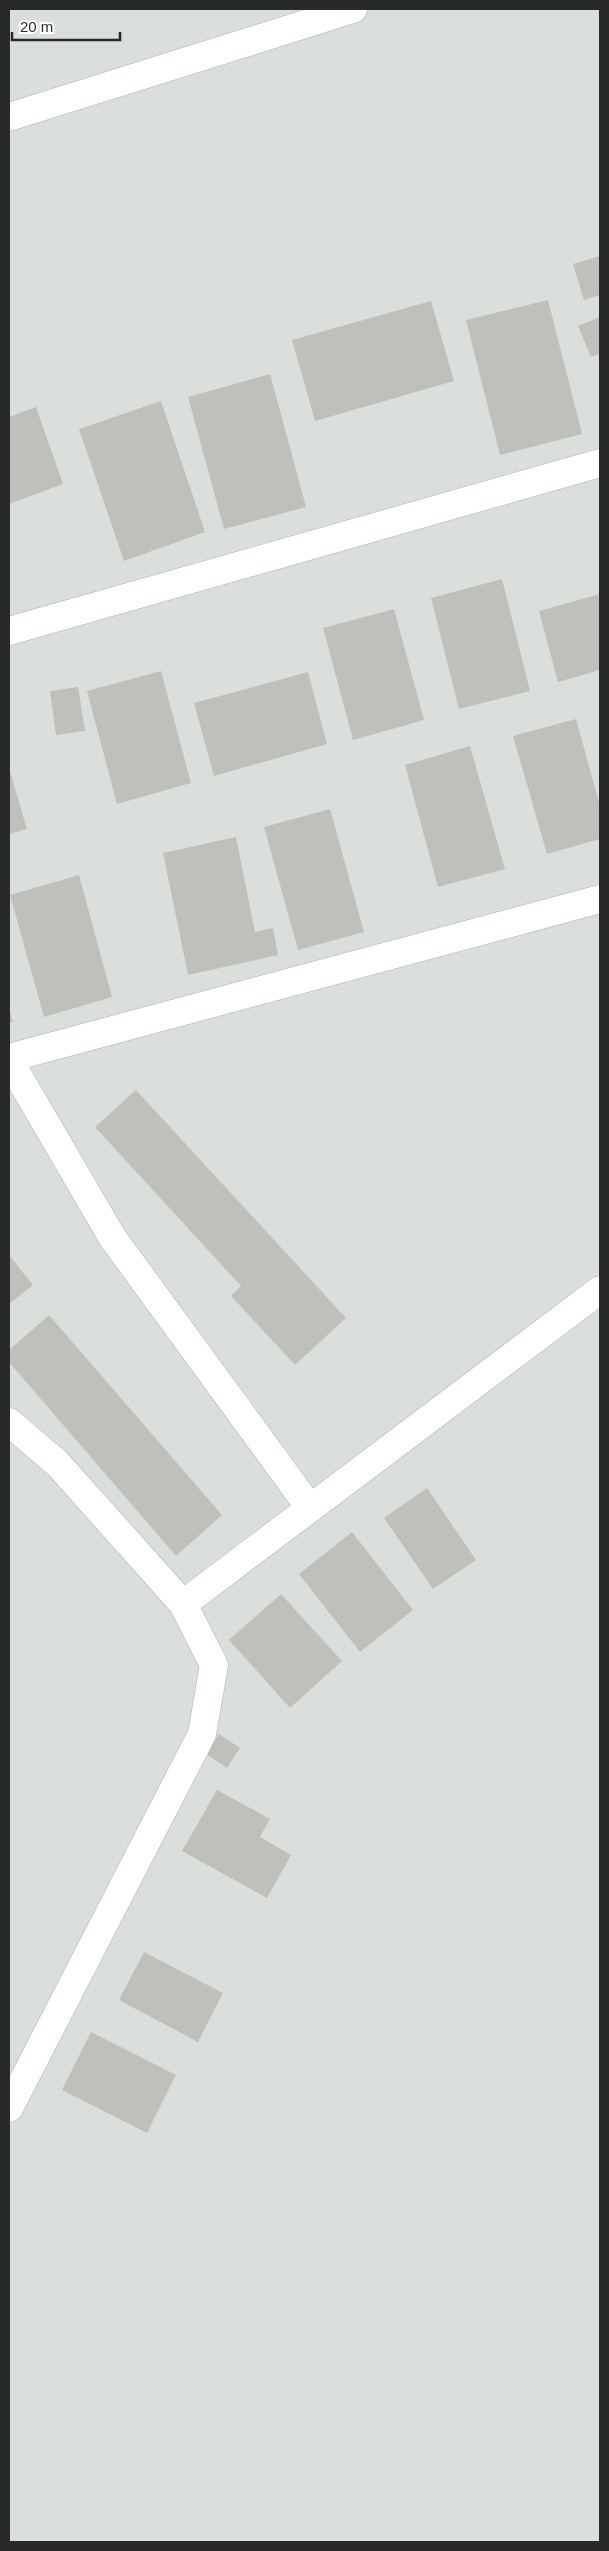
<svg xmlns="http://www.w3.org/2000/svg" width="609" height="2551" font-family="Arial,sans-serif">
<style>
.building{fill:#bfc0bc}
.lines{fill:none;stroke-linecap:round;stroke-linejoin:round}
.minor-casing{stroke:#acafad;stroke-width:29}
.minor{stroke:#fff;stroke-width:28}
</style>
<rect width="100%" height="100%" fill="#dbdfdc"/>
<path class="building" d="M 600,256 L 600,295 L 584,300 L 573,264 Z
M 548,300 L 582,434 L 500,455 L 466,320 Z
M 431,301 L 454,381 L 315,421 L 292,340 Z
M 600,317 L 600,354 L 591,357 L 578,326 Z
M 270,374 L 306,507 L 224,529 L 188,397 Z
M 161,401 L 205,532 L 124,561 L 79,429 Z
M 36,407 L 63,484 L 9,504 L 9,417 Z
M 502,579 L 530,691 L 459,709 L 431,598 Z
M 600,594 L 600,670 L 558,682 L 539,611 Z
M 394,609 L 424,720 L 353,740 L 323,628 Z
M 161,671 L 191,783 L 117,804 L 87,691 Z
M 308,672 L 327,744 L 214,776 L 194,703 Z
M 78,687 L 85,731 L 56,735 L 50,691 Z
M 576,719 L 600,806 L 600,839 L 547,854 L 513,736 Z
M 470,746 L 505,869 L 438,887 L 405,765 Z
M 9,768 L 27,829 L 9,834 Z
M 330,809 L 364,932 L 298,950 L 264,827 Z
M 236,837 L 255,932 L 273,928 L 278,955 L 188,975 L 163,853 Z
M 79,875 L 112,997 L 44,1017 L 10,895 Z
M 9,1009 L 13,1022 L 9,1023 Z
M 136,1090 L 346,1318 L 295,1365 L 231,1296 L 241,1286 L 95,1127 Z
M 9,1255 L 33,1285 L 9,1304 Z
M 49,1315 L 222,1515 L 176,1556 L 9,1362 L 9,1350 Z
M 427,1488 L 476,1560 L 433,1589 L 384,1518 Z
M 352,1532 L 413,1610 L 360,1652 L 299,1574 Z
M 281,1594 L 342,1661 L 290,1708 L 229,1640 Z
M 219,1734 L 240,1748 L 227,1768 L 206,1754 Z
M 217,1790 L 270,1819 L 260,1837 L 291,1855 L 267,1898 L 182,1851 Z
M 144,1952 L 223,1993 L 198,2042 L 119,2000 Z
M 91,2032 L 176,2075 L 147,2133 L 62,2090 Z"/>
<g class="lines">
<defs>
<path id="minor" d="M 9,117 L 353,9
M 9,631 L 600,463
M 9,1058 L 600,899
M 9,1060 L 112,1237 L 310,1508
M 9,1422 L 58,1464 L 183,1604 L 214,1665 L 202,1734 L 9,2108
M 183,1604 L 600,1290"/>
</defs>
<use href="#minor" class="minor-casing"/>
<use href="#minor" class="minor"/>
</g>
<rect width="609" height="2551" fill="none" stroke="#282a29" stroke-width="20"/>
<path d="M12 32v8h108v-8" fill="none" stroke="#282a29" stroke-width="2.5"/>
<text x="20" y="32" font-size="15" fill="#282a29" stroke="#ffffff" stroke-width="4" paint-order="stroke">20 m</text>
</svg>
